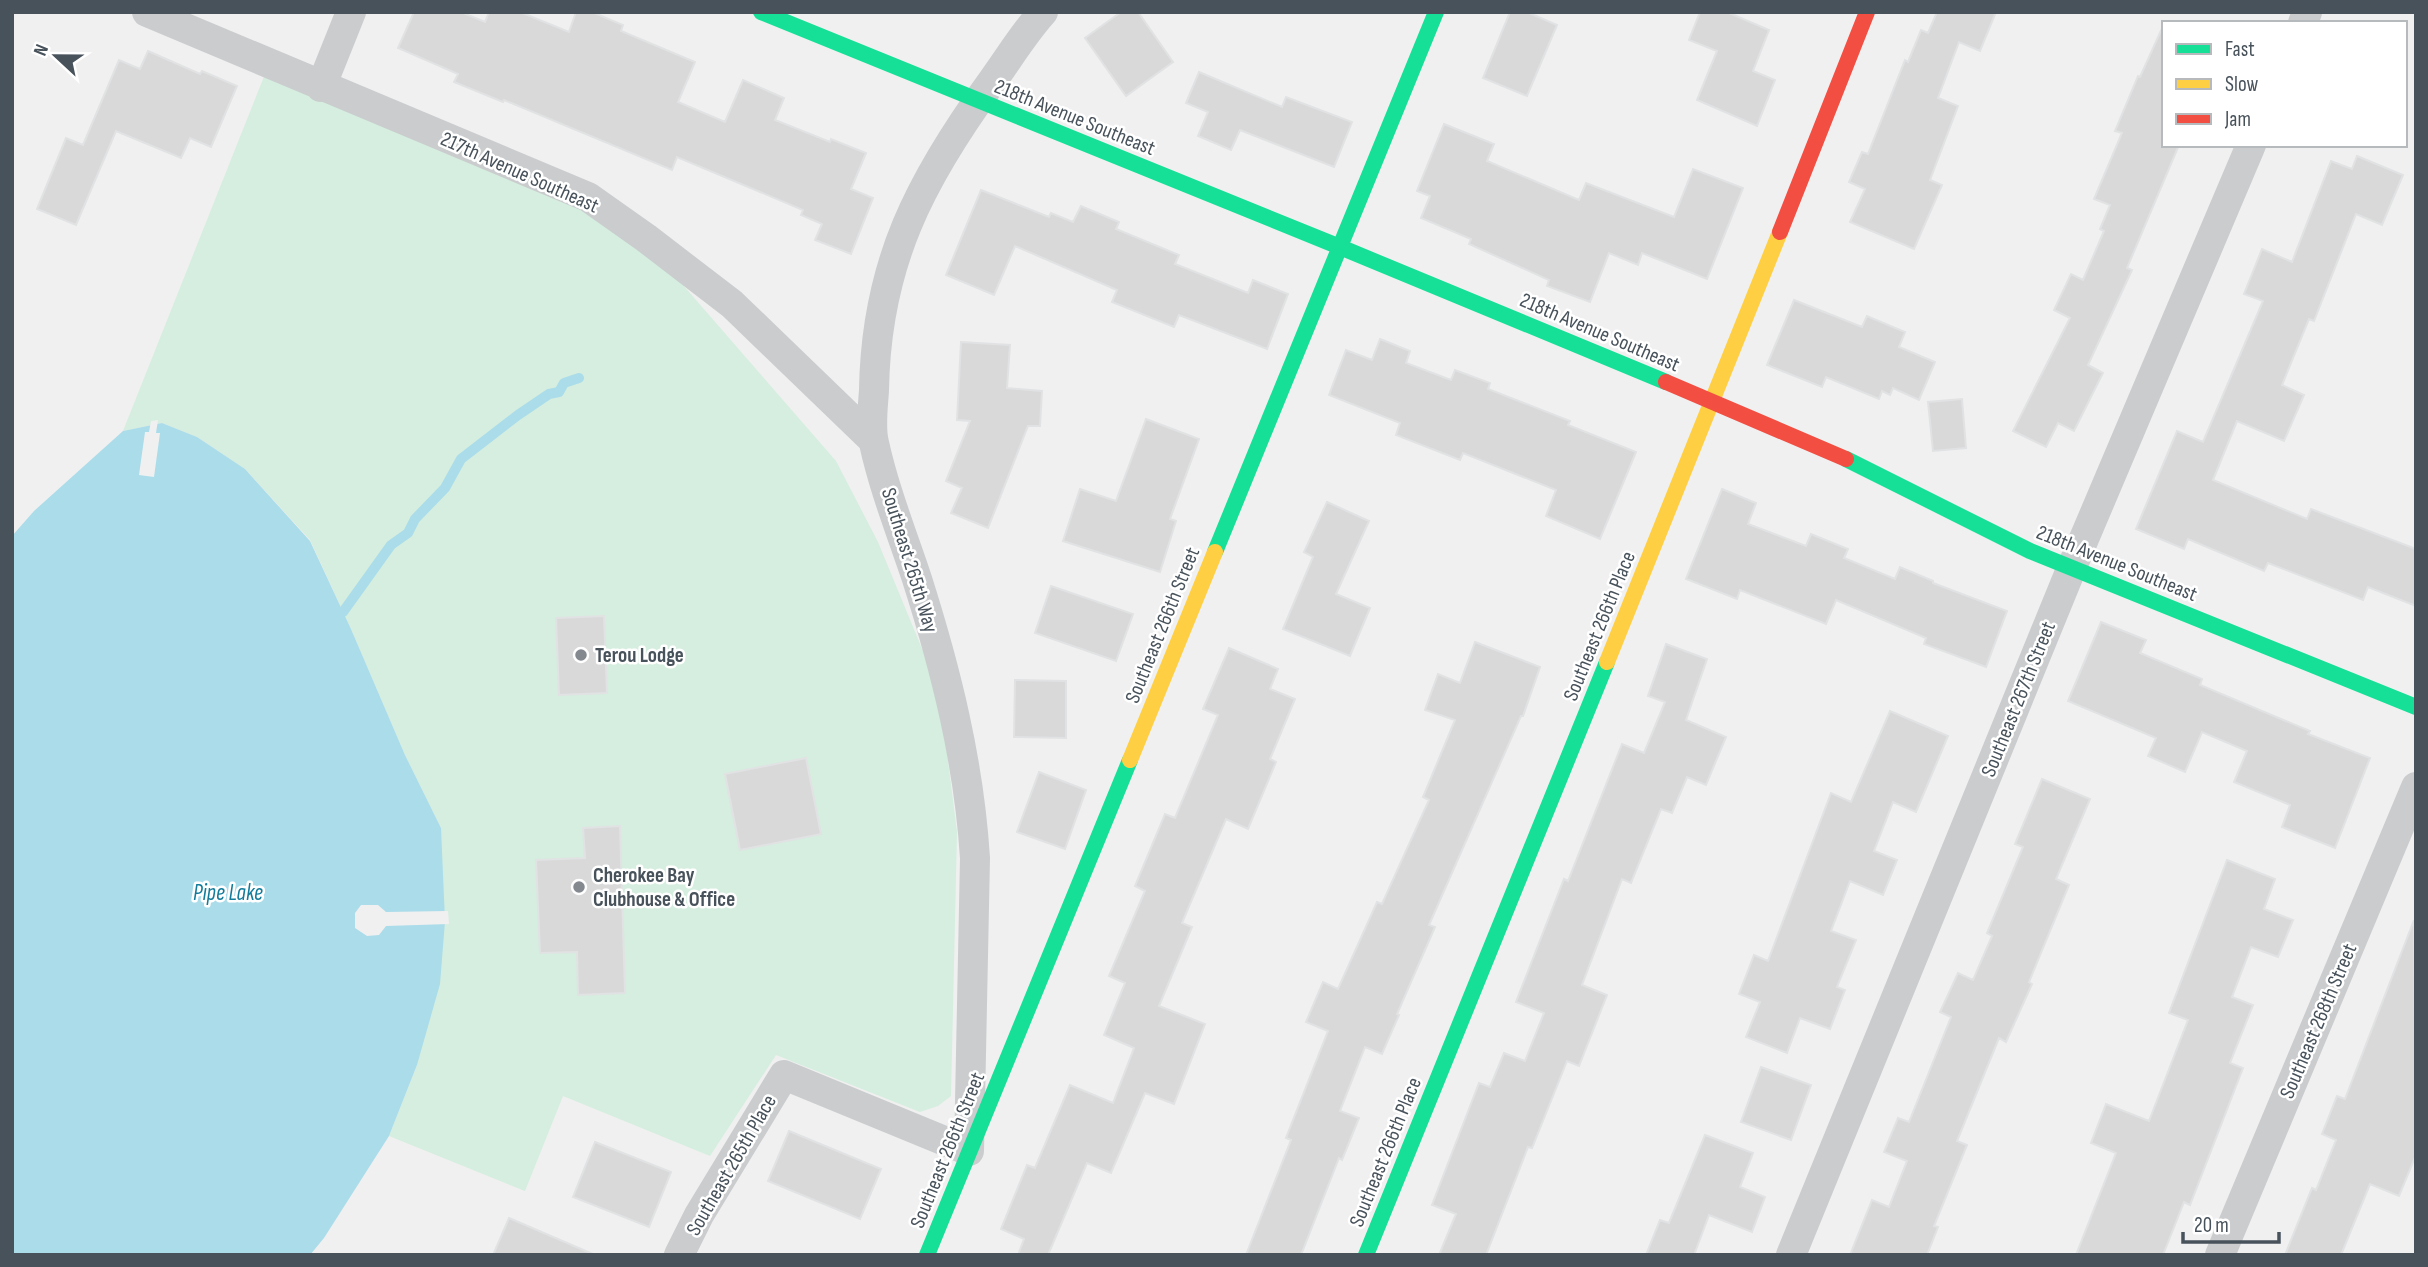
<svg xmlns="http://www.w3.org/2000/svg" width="2428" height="1267" font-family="'Sofia Sans Condensed',sans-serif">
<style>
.green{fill:#d5eedf}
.water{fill:#abdcea}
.pier{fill:#f0f0f0}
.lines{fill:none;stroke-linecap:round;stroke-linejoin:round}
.stream{stroke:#abdcea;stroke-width:10}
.building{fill:#d9d9da;stroke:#e1e2e3;stroke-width:2}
.street{stroke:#caccce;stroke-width:30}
.fast{stroke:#16e098;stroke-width:16}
.slow{stroke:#ffcf43;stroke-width:16}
.jam{stroke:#f24e42;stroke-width:16}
.poi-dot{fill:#83898f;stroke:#fff;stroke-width:2.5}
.labels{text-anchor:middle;stroke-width:5;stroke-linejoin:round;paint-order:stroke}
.street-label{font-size:21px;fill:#48525b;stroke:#fff}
.poi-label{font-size:21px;font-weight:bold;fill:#48525b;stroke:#fff;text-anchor:start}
.water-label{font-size:23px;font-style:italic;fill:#137c9b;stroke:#fff}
</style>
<rect width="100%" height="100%" fill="#f0f0f0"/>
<path class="green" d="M 265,74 L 582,200 L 656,254 L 836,461 L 878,542 L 939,690 L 957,832 L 951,1096 L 938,1106 L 920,1112 L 776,1055 L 710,1156 L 563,1096 L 525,1191 L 389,1136 L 417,1065 L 441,828 L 405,755 L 351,629 L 310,540 L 245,469 L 197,437 L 162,423 L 123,431 Z"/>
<path class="water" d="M 162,423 L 197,437 L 245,469 L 310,541 L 351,629 L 405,755 L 441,828 L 445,921 L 440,984 L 417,1065 L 389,1136 L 324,1238 L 310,1255 L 12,1255 L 12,536 L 34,511 L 123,431 Z"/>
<path class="pier" d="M 158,420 L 156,433 L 160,433 L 154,477 L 139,475 L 145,432 L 149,432 L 151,421 Z
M 361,905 L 378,905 L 386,912 L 448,911 L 449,924 L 386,926 L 379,935 L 367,936 L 355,928 L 355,913 Z"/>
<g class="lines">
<path class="stream" d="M 343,612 L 391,545 L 408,533 L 415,519 L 445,488 L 461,459 L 518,415 L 549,394 L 559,392 L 564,383 L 579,378"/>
</g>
<path class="building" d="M 414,12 L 461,12 L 485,22 L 489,12 L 520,12 L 569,32 L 576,12 L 592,12 L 623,25 L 621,31 L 695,62 L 678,102 L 725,122 L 743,80 L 784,98 L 775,120 L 830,142 L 831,139 L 866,153 L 851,189 L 873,198 L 851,254 L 815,240 L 822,224 L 801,215 L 803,210 L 677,157 L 672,170 L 504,100 L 503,102 L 454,82 L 458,74 L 398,48 Z
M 1121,12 L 1138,12 L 1173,62 L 1126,96 L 1085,38 Z
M 1510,12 L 1527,12 L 1557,25 L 1527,96 L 1483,78 Z
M 1700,12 L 1727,12 L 1769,30 L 1753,71 L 1775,80 L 1757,126 L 1697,100 L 1717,51 L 1689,40 Z
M 1937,12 L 1996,12 L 1980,51 L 1959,42 L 1938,98 L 1958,106 L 1930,180 L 1942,185 L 1914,249 L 1850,222 L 1865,189 L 1849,182 L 1862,152 L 1868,154 L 1905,60 L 1908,62 L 1921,30 L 1928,33 Z
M 2164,24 L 2164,145 L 2179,145 L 2127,268 L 2132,270 L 2088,365 L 2103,373 L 2074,431 L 2058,423 L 2046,447 L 2013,431 L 2070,318 L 2054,310 L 2071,274 L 2083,280 L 2104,231 L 2100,229 L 2110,205 L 2094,199 L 2122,133 L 2115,131 L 2138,76 L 2140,77 Z
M 148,51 L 200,74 L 202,71 L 237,86 L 211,147 L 190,138 L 181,158 L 116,131 L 76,225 L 37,209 L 66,138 L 83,145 L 119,60 L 140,69 Z
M 1199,72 L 1282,107 L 1286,97 L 1352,122 L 1334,167 L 1240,130 L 1231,150 L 1198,136 L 1208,112 L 1186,103 Z
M 1444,124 L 1494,144 L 1487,161 L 1579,200 L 1586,183 L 1674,217 L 1693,169 L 1743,188 L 1707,279 L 1642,253 L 1638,265 L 1609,253 L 1590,302 L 1547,286 L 1549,280 L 1469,244 L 1471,239 L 1421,218 L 1430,196 L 1417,191 Z
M 2357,156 L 2403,175 L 2382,225 L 2356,214 L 2314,321 L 2309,319 L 2282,385 L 2304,395 L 2284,441 L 2237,421 L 2213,480 L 2307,519 L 2311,509 L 2416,549 L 2416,606 L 2368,587 L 2363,600 L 2268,563 L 2264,571 L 2188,539 L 2184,549 L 2136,529 L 2177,431 L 2203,442 L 2263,301 L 2244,294 L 2262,249 L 2292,262 L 2331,161 L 2352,169 Z
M 981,190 L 1049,217 L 1051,213 L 1073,222 L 1081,206 L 1119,222 L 1116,229 L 1179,255 L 1175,264 L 1248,293 L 1253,280 L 1288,294 L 1267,349 L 1179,315 L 1174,327 L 1112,302 L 1117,290 L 1015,246 L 994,295 L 946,275 Z
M 1794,300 L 1862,327 L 1867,316 L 1905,332 L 1899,347 L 1935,362 L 1919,400 L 1893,388 L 1890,395 L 1882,391 L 1879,399 L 1826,377 L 1822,387 L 1767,365 Z
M 1380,339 L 1410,351 L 1406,363 L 1451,380 L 1455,370 L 1490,383 L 1488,389 L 1570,421 L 1568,425 L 1636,452 L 1600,539 L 1546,516 L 1556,490 L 1463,453 L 1460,460 L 1396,435 L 1400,423 L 1329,395 L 1346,350 L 1372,360 Z
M 961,342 L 1010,345 L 1007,388 L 1042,391 L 1040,426 L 1028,426 L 988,528 L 951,513 L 962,488 L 946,481 L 970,421 L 957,420 Z
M 1962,399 L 1966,448 L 1933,451 L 1928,402 Z
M 1146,419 L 1199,439 L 1170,519 L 1176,521 L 1160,572 L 1063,541 L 1080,489 L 1116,501 Z
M 1722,489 L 1756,503 L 1748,524 L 1806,546 L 1811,534 L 1848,549 L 1844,558 L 1895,579 L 1900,567 L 1933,581 L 1933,583 L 2007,611 L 1986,667 L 1924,644 L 1926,638 L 1836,600 L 1826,624 L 1740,590 L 1737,599 L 1686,579 Z
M 1327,502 L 1369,521 L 1336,594 L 1370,608 L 1350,656 L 1283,629 L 1313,557 L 1304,552 Z
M 1051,586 L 1133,614 L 1116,661 L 1035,633 Z
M 604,616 L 607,693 L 559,695 L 556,618 Z
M 2101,622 L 2146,640 L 2140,653 L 2202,679 L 2200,685 L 2310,731 L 2308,734 L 2370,758 L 2335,848 L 2282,827 L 2290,805 L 2234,782 L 2247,751 L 2202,732 L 2185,772 L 2148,756 L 2156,738 L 2068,701 Z
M 1475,642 L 1540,667 L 1523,716 L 1521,716 L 1429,925 L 1435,927 L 1397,1014 L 1399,1015 L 1382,1054 L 1365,1047 L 1340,1111 L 1359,1118 L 1342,1160 L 1339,1158 L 1301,1255 L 1246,1255 L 1291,1140 L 1286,1138 L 1328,1031 L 1306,1022 L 1323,982 L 1338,989 L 1377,902 L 1382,904 L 1429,800 L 1423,797 L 1455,720 L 1425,710 L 1438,674 L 1460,683 Z
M 1666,644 L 1707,659 L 1686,720 L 1726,737 L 1706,785 L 1687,777 L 1672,813 L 1661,809 L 1631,883 L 1622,879 L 1582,985 L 1607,995 L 1579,1066 L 1567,1061 L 1532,1148 L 1528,1147 L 1486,1255 L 1439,1255 L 1456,1214 L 1432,1205 L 1479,1083 L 1490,1087 L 1504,1053 L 1525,1061 L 1544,1013 L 1516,1002 L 1564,879 L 1568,881 L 1622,744 L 1644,753 L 1665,702 L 1648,696 Z
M 1229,648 L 1278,669 L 1270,689 L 1295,699 L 1270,759 L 1276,762 L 1248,829 L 1226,819 L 1182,923 L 1192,927 L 1159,1006 L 1205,1024 L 1174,1104 L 1145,1093 L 1111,1173 L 1087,1163 L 1048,1255 L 1018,1255 L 1024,1239 L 1001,1229 L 1027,1165 L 1035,1168 L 1070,1085 L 1113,1103 L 1134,1048 L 1104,1035 L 1125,983 L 1109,976 L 1145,891 L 1135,886 L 1165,814 L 1175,818 L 1218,715 L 1203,709 Z
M 1015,680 L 1066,681 L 1066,738 L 1014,737 Z
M 1890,711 L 1948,736 L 1916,812 L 1893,802 L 1874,851 L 1897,860 L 1883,895 L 1850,881 L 1831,931 L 1856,940 L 1837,987 L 1845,990 L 1830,1029 L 1800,1018 L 1787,1053 L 1746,1037 L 1760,1002 L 1739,994 L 1754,955 L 1768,961 L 1831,793 L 1851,802 Z
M 806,758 L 821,834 L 740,850 L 725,774 Z
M 1039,772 L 1086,790 L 1065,849 L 1017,832 Z
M 2042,779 L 2090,799 L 2056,879 L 2069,885 L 2029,982 L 2032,984 L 2006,1042 L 1999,1038 L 1957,1141 L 1967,1145 L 1934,1226 L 1938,1227 L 1927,1255 L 1850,1255 L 1872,1200 L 1889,1207 L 1907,1161 L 1884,1152 L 1898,1118 L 1909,1122 L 1951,1017 L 1940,1012 L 1958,973 L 1973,980 L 1992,936 L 1987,933 L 2023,847 L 2015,844 Z
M 620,826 L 625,993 L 578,995 L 577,952 L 540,953 L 536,860 L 585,858 L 583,828 Z
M 2227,860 L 2275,879 L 2264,909 L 2293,920 L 2278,957 L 2251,947 L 2232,997 L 2253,1005 L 2230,1063 L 2243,1068 L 2190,1205 L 2184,1202 L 2163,1255 L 2076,1255 L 2116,1153 L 2091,1143 L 2106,1104 L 2149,1121 L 2188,1020 L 2169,1013 Z
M 2414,920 L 2416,1155 L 2399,1196 L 2370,1184 L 2341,1255 L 2285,1255 L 2312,1188 L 2316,1190 L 2336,1140 L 2322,1134 L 2337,1096 L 2345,1099 Z
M 1761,1067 L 1811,1085 L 1791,1140 L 1741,1122 Z
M 789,1131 L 881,1169 L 860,1219 L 768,1181 Z
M 1705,1135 L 1753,1153 L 1740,1187 L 1765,1197 L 1752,1232 L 1709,1215 L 1694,1255 L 1646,1255 L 1660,1220 L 1669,1223 Z
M 595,1142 L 671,1172 L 649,1227 L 573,1197 Z
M 509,1218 L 595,1255 L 493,1255 Z"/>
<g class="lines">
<path class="street" d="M 147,12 L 588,197 L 646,238 L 732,304 L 873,440
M 2303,23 L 2307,12
M 321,87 L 351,12
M 679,1255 L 699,1215 L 784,1075 L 969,1151 L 975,858 C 969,762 946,670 917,579 C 902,534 884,489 874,443 C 870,427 873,407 874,390 C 876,264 920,180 993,80 C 1009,58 1024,33 1043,12
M 1791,1255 L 2072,567 L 2251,145
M 2220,1255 L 2416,787"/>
<path class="fast" d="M 761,12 L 1340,247 L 1666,382
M 1846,459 L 2030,551 L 2416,707
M 1215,552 L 1436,12
M 927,1255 L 1130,760
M 1366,1255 L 1607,662"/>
<path class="slow" d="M 1607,662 L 1780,232
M 1130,760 L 1215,552"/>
<path class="jam" d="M 1780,232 L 1867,12
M 1666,382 L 1846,459"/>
</g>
<g class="poi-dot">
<circle cx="581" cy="655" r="7"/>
<circle cx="579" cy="887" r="7"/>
</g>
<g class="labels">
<g class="street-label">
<text transform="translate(1075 117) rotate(22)" y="7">218th Avenue Southeast</text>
<text transform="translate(520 172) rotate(24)" y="7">217th Avenue Southeast</text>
<text transform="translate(1600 332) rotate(23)" y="7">218th Avenue Southeast</text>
<text transform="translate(910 560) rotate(73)" y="7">Southeast 265th Way</text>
<text transform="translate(2117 563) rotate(22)" y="7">218th Avenue Southeast</text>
<text transform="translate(1162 625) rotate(-68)" y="7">Southeast 266th Street</text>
<text transform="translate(1599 626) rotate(-68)" y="7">Southeast 266th Place</text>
<text transform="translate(2018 699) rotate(-68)" y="7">Southeast 267th Street</text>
<text transform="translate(2318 1021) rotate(-67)" y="7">Southeast 268th Street</text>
<text transform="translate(947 1150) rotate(-68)" y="7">Southeast 266th Street</text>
<text transform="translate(1385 1152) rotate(-68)" y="7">Southeast 266th Place</text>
<text transform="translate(731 1165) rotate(-60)" y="7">Southeast 265th Place</text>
</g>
<g class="poi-label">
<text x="595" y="662">Terou Lodge</text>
<text x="593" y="882">Cherokee Bay<tspan x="593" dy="24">Clubhouse &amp; Office</tspan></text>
</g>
<g class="water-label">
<text x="228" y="900">Pipe Lake</text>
</g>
</g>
<rect width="2428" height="1267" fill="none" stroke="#48525b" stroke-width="28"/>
<rect x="2162" y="21" width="245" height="126" fill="#ffffff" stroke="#b6babd" stroke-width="2"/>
<rect x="2176" y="44" width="35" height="10" fill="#16e098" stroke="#b6babd" stroke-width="2"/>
<text x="2225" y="56" font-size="21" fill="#48525b">Fast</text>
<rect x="2176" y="79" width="35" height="10" fill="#ffcf43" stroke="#b6babd" stroke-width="2"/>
<text x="2225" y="91" font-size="21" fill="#48525b">Slow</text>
<rect x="2176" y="114" width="35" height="10" fill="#f24e42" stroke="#b6babd" stroke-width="2"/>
<text x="2225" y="126" font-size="21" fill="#48525b">Jam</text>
<g transform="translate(56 56) rotate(292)" stroke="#ffffff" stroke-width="5" paint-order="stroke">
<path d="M0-5L12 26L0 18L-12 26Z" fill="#48525b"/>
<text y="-10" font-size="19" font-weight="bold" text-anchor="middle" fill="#48525b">N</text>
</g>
<path d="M2183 1232v10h96v-10" fill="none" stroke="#48525b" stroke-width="3.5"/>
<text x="2194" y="1232" font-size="21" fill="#48525b" stroke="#ffffff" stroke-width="5" paint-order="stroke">20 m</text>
</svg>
